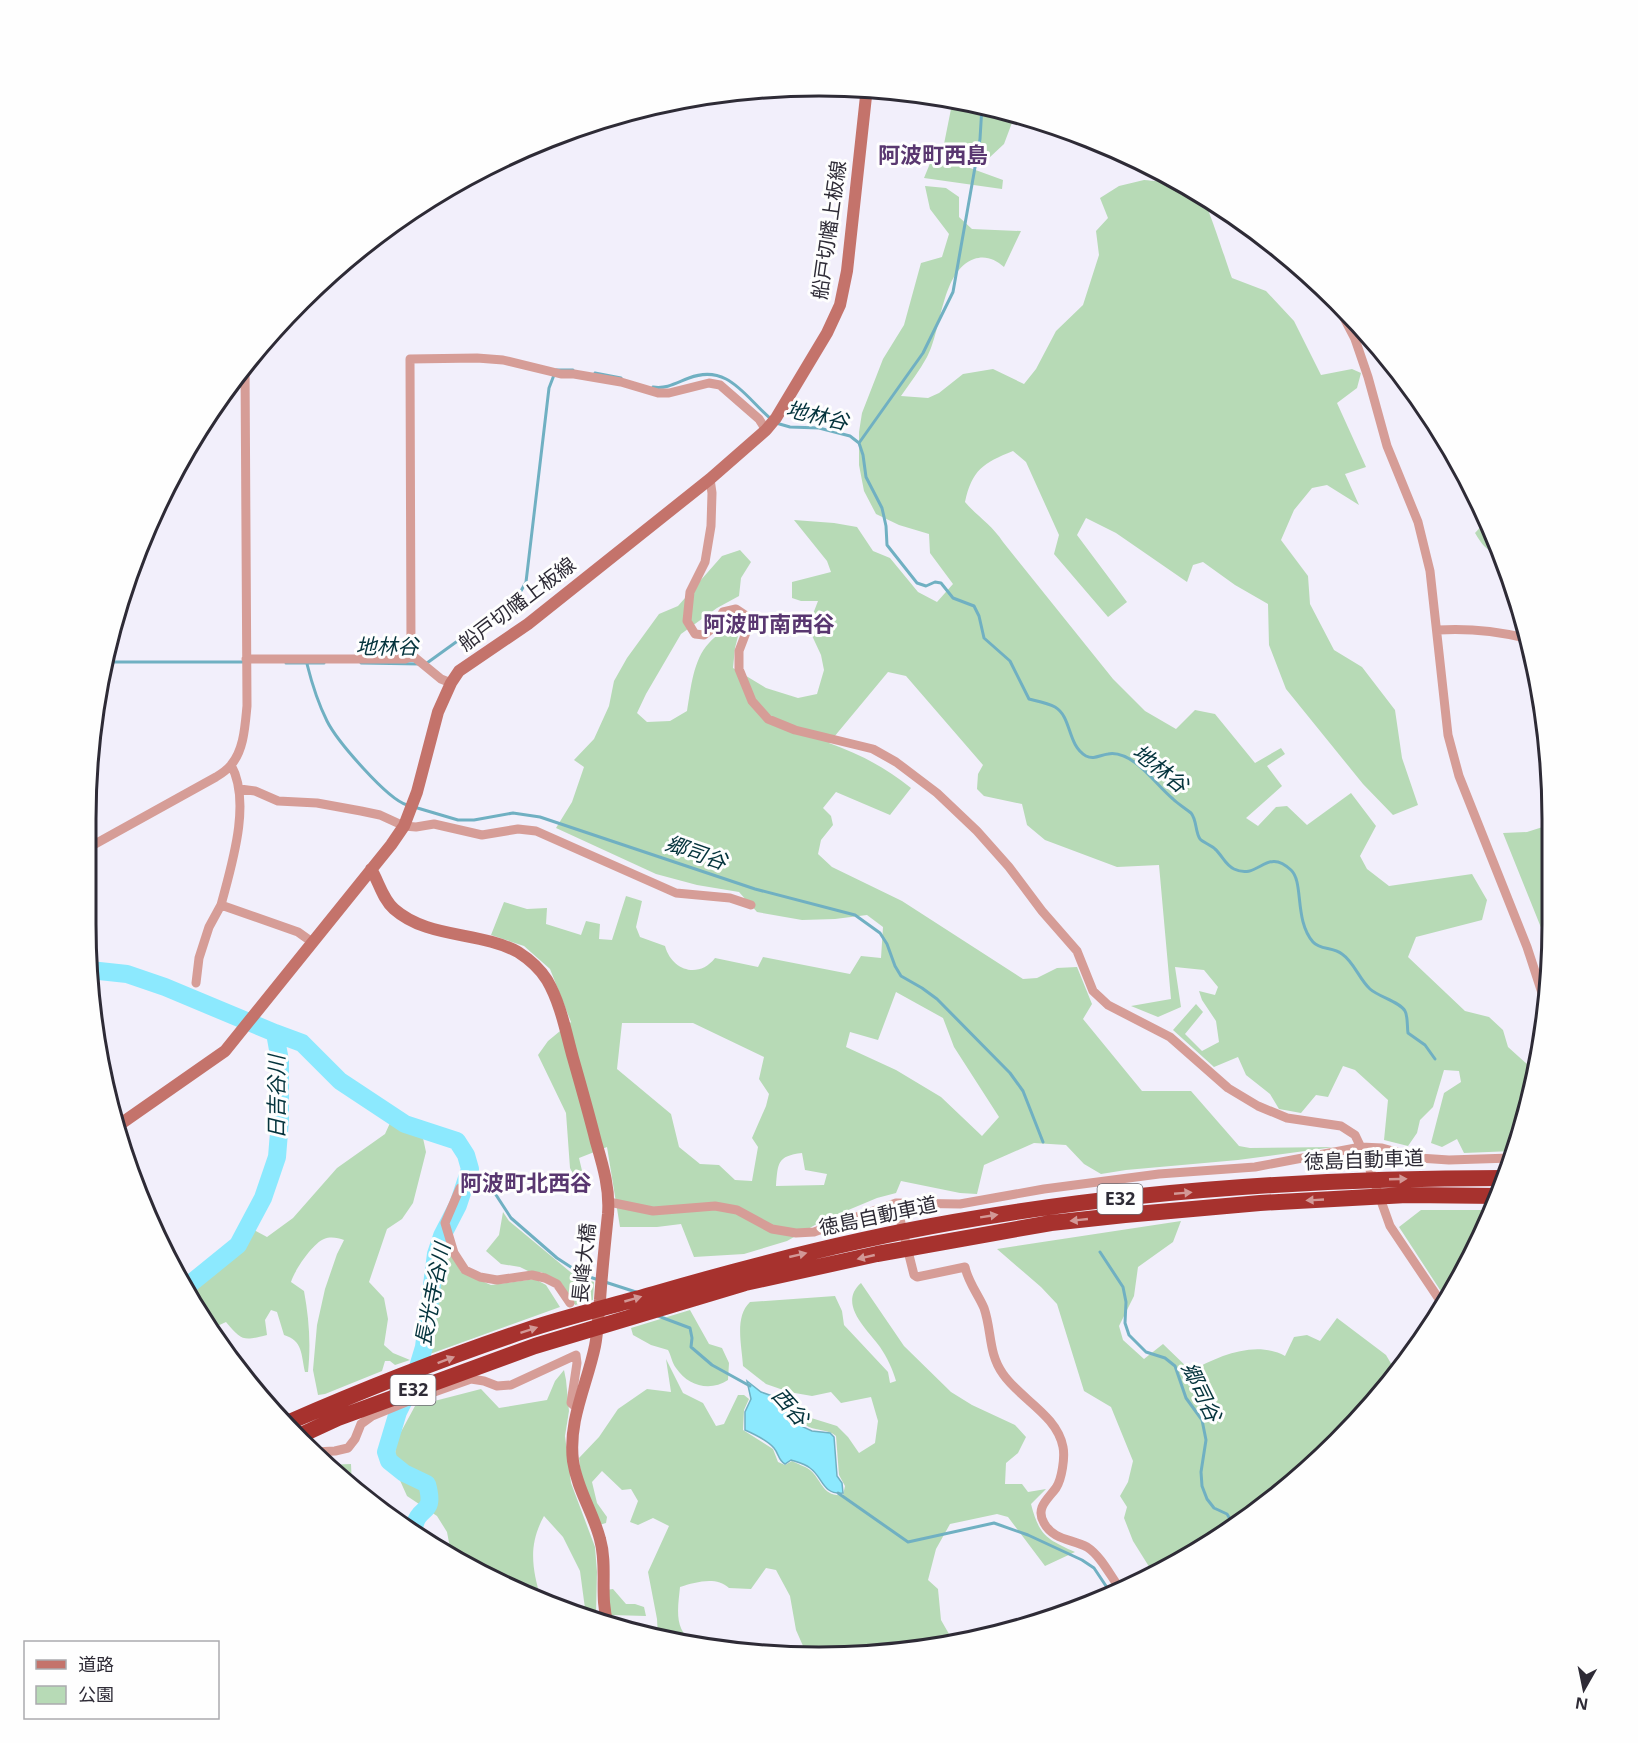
<svg xmlns="http://www.w3.org/2000/svg" width="1638" height="1743" font-family="'Open Sans','Noto Sans JP',sans-serif">
<style>
.green{fill:#b7dab6;fill-rule:evenodd}
.water{fill:#8ce9fe;stroke:#70b0c2;stroke-width:1.5}
.lines{fill:none;stroke-linecap:round;stroke-linejoin:round}
.stream{stroke:#70b0c2;stroke-width:3}
.river{stroke:#8ce9fe;stroke-width:18}
.street{stroke:#d69d97;stroke-width:9}
.secondary{stroke:#c4736b;stroke-width:12}
.highway{stroke:#a7322e;stroke-width:16}
.oneway{fill:#d29896}
.labels{text-anchor:middle;stroke-width:6;stroke-linejoin:round;paint-order:stroke}
.shield{fill:#fefefe;stroke:#6c6a72;stroke-width:1.5}
.shield-label{font-size:18px;font-weight:bold;fill:#2e2b36}
.street-label{font-size:20px;fill:#2e2b36;stroke:#fefefe}
.water-label{font-size:21px;font-style:italic;fill:#04333c;stroke:#fefefe}
.quarter-label{font-size:22px;font-weight:bold;fill:#593770;stroke:#fefefe}
.rim{fill:none;stroke:#2e2b36;stroke-width:3}
</style>
<rect width="100%" height="100%" fill="#f2effb"/>
<path class="green" d="M 945,100 L 963,103 L 964,105 L 1013,120 L 1004,144 L 989,158 L 967,152 L 963,160 L 970,168 L 1003,180 L 1002,189 L 924,178 L 938,144 L 944,144 L 951,109 Z
M 1144,180 C 1163,182 1187,183 1202,198 C 1208,204 1227,265 1232,278 L 1266,291 L 1294,321 L 1321,375 L 1352,369 L 1361,373 L 1357,388 L 1337,403 L 1366,467 L 1345,474 L 1359,505 L 1327,485 L 1312,488 L 1294,510 L 1281,540 L 1308,576 L 1310,604 L 1334,650 L 1362,667 L 1395,710 L 1402,758 L 1418,805 L 1393,815 L 1363,784 L 1286,689 L 1269,645 L 1268,604 L 1235,585 L 1203,562 L 1193,565 L 1187,582 L 1116,533 L 1086,518 L 1077,535 L 1127,602 L 1108,617 L 1054,554 L 1059,535 L 1026,462 L 1013,451 C 983,463 972,470 965,502 C 978,517 992,525 1003,542 L 1113,679 L 1145,711 L 1176,729 L 1195,710 L 1215,714 L 1255,763 L 1281,748 L 1285,754 L 1267,766 L 1282,786 L 1246,818 L 1258,826 L 1276,807 L 1287,806 L 1307,825 L 1351,793 L 1376,826 L 1360,856 L 1367,869 L 1389,886 L 1472,874 L 1487,900 L 1482,920 L 1416,937 L 1408,957 L 1465,1011 L 1489,1017 L 1503,1030 L 1508,1047 L 1537,1073 L 1513,1151 L 1464,1153 L 1457,1139 L 1442,1147 L 1431,1143 L 1444,1093 L 1461,1082 L 1459,1071 L 1444,1070 L 1433,1107 L 1420,1120 L 1417,1133 L 1408,1146 L 1384,1140 L 1388,1100 L 1355,1070 L 1343,1066 L 1328,1097 L 1316,1095 L 1301,1113 L 1279,1109 L 1270,1094 L 1246,1075 L 1238,1057 L 1214,1067 L 1173,1030 L 1196,1004 L 1203,1012 L 1185,1034 L 1202,1051 L 1219,1042 L 1216,1021 L 1202,1000 L 1199,991 L 1215,995 L 1218,987 L 1204,970 L 1175,967 L 1181,1007 L 1158,1017 L 1131,1006 L 1171,999 L 1159,865 L 1117,867 L 1045,840 L 1027,825 L 1022,804 L 984,796 L 977,789 L 978,774 L 983,765 L 906,676 L 888,672 L 829,743 C 860,754 886,768 911,788 L 890,815 L 836,792 L 823,808 L 831,816 L 833,825 L 821,840 L 818,854 L 832,867 L 902,901 L 1023,979 L 1037,978 L 1057,968 L 1077,967 L 1092,1004 L 1083,1019 L 1142,1091 L 1191,1091 L 1239,1146 L 1250,1148 L 1334,1147 L 1238,1160 L 1126,1170 L 1101,1174 L 1084,1164 L 1066,1145 L 1034,1143 L 984,1165 L 977,1194 L 960,1193 L 901,1181 L 896,1193 L 877,1198 L 822,1221 L 787,1241 L 744,1254 L 694,1257 L 681,1224 L 657,1227 L 620,1227 L 607,1147 L 579,1158 L 584,1179 L 579,1185 L 570,1168 L 566,1113 L 538,1055 L 548,1041 L 571,1022 L 550,969 L 524,946 L 491,935 L 504,902 L 527,909 L 547,908 L 546,924 L 581,935 L 586,921 L 600,924 L 599,939 L 612,940 L 626,896 L 642,901 L 636,927 L 640,937 L 665,946 C 672,971 699,979 715,958 L 758,967 L 763,957 L 850,974 L 861,956 L 881,958 L 883,927 L 867,915 L 835,919 L 802,920 L 757,912 L 739,892 L 697,885 L 656,874 L 556,828 L 572,802 L 584,767 L 574,760 L 594,739 L 609,706 L 614,681 L 627,658 L 659,614 L 678,606 L 722,556 L 740,550 L 751,562 L 741,578 L 739,596 L 717,608 L 681,634 L 646,694 L 637,713 L 647,722 L 670,721 L 687,711 C 691,688 693,660 709,643 C 716,635 727,628 736,622 L 740,628 L 735,648 L 733,668 L 766,688 L 798,698 L 817,694 L 824,670 L 821,655 L 808,627 L 818,601 L 801,601 L 792,598 L 792,582 L 831,572 L 827,561 L 794,520 L 834,523 L 857,527 L 873,551 L 890,558 L 918,592 L 937,602 L 953,584 L 930,553 L 929,534 L 899,525 L 876,514 L 864,491 L 859,465 L 859,432 L 862,413 L 883,359 L 904,325 L 921,263 L 942,257 L 949,234 L 930,209 L 925,186 L 946,188 L 959,197 L 959,217 L 972,229 L 1021,231 L 1004,267 C 995,259 985,255 974,259 C 941,271 942,330 927,357 C 920,370 910,383 901,396 L 928,398 L 939,393 L 963,374 L 993,369 L 1024,384 L 1036,369 L 1056,331 L 1083,305 L 1099,255 L 1096,231 L 1108,218 L 1100,198 L 1119,186 ZM 896,992 L 943,1018 L 954,1047 L 999,1117 L 982,1136 L 941,1097 L 896,1070 L 846,1047 L 850,1032 L 878,1040 ZM 622,1023 L 693,1023 L 764,1057 L 759,1079 L 769,1094 L 766,1106 L 752,1138 L 758,1147 L 752,1181 L 735,1180 L 719,1165 L 700,1164 L 679,1147 L 671,1114 L 617,1069 ZM 802,1153 L 805,1170 L 827,1174 L 824,1185 L 776,1186 C 778,1163 777,1156 802,1153 Z
M 1486,521 L 1500,553 C 1487,553 1481,543 1475,533 Z
M 1549,825 L 1552,924 L 1550,954 L 1543,950 L 1544,935 L 1503,833 L 1527,832 Z
M 390,1123 L 423,1138 L 426,1152 L 413,1203 L 402,1219 L 387,1229 L 369,1282 L 384,1298 L 388,1319 L 384,1345 L 393,1353 L 410,1360 L 395,1365 L 390,1361 L 385,1361 L 382,1371 L 325,1394 L 318,1395 L 313,1370 L 317,1325 L 325,1289 L 337,1254 L 344,1240 C 338,1238 331,1236 324,1239 C 313,1243 294,1271 291,1282 L 304,1291 C 309,1318 311,1344 308,1372 L 305,1372 C 301,1354 303,1341 284,1335 L 277,1312 L 271,1310 L 265,1320 L 267,1335 C 243,1341 242,1341 226,1322 L 211,1329 L 188,1292 L 240,1248 L 252,1229 L 267,1237 L 293,1218 L 337,1168 L 385,1134 Z
M 1421,1210 L 1494,1210 L 1446,1299 L 1399,1227 Z
M 503,1212 L 509,1221 L 574,1275 L 594,1282 L 593,1300 L 575,1305 L 562,1284 L 553,1278 L 541,1272 L 530,1272 L 520,1267 L 501,1264 L 486,1251 L 499,1235 Z
M 1181,1221 L 1173,1242 L 1138,1267 L 1134,1296 L 1119,1326 L 1123,1340 L 1144,1359 L 1163,1344 L 1191,1371 C 1219,1356 1255,1340 1285,1356 L 1294,1337 L 1307,1335 L 1320,1341 L 1337,1318 L 1386,1355 L 1396,1372 L 1337,1443 L 1226,1534 L 1153,1573 L 1133,1541 L 1124,1518 L 1127,1507 L 1120,1496 L 1128,1482 L 1133,1461 L 1111,1407 L 1084,1391 L 1057,1304 L 1041,1287 L 997,1249 Z
M 446,1243 L 461,1272 L 491,1285 L 535,1279 L 546,1285 L 560,1307 L 430,1354 L 440,1261 Z
M 861,1283 L 904,1346 L 951,1392 L 972,1405 L 1015,1425 L 1026,1437 L 1018,1453 L 1006,1463 L 1005,1484 L 1022,1484 L 1028,1492 L 1046,1489 L 1031,1504 C 1039,1535 1046,1539 1075,1552 L 1045,1566 L 1008,1517 L 997,1514 L 950,1524 L 936,1549 L 928,1580 L 938,1589 L 941,1620 L 953,1641 L 915,1651 L 807,1655 L 796,1630 L 790,1596 L 776,1570 L 766,1568 L 751,1589 L 729,1588 C 716,1576 696,1582 680,1587 C 678,1608 673,1631 695,1643 L 658,1637 L 657,1619 L 648,1572 L 669,1526 L 653,1518 L 638,1525 L 630,1522 L 638,1501 L 631,1489 L 622,1490 L 602,1471 L 592,1482 L 597,1503 L 607,1517 L 606,1523 L 599,1525 L 581,1475 L 579,1458 L 599,1437 L 618,1409 L 647,1389 L 671,1392 L 666,1359 L 683,1393 L 703,1403 L 716,1426 L 724,1424 L 738,1395 L 744,1395 L 749,1399 L 744,1410 L 743,1430 L 773,1449 L 778,1462 L 785,1465 L 792,1461 C 797,1464 805,1466 810,1470 C 822,1480 822,1497 843,1495 L 845,1486 L 839,1475 L 836,1436 C 828,1429 818,1431 809,1427 C 797,1422 791,1407 784,1398 L 808,1417 L 837,1426 L 848,1437 L 859,1453 L 875,1443 L 878,1421 L 871,1397 L 841,1403 L 831,1392 L 812,1396 L 789,1392 L 766,1384 L 743,1366 C 742,1346 734,1317 750,1302 L 835,1296 L 842,1311 L 844,1325 L 888,1372 L 890,1383 L 896,1381 C 893,1370 887,1357 880,1347 C 868,1330 837,1304 861,1283 Z
M 690,1310 L 709,1344 L 722,1348 L 729,1363 L 728,1380 C 710,1392 688,1386 676,1368 C 672,1363 671,1355 668,1350 L 651,1345 L 633,1335 L 631,1328 Z
M 564,1370 L 566,1380 L 569,1411 L 565,1436 L 571,1483 L 595,1547 L 597,1572 L 596,1613 L 588,1617 L 586,1616 L 580,1571 L 563,1537 L 544,1516 C 528,1545 532,1568 541,1599 L 494,1582 L 451,1553 L 447,1532 L 437,1516 L 407,1496 L 398,1476 L 395,1456 L 396,1441 L 415,1406 L 481,1389 L 499,1408 L 547,1400 L 555,1381 Z
M 351,1464 L 352,1487 L 336,1476 L 326,1465 Z
M 613,1589 L 626,1604 L 635,1604 L 644,1607 L 646,1616 L 611,1615 L 606,1590 Z"/>
<path class="water" d="M 747,1381 L 761,1392 L 778,1398 L 787,1405 L 793,1416 L 803,1427 L 812,1431 L 830,1433 L 834,1437 L 837,1476 L 842,1483 L 843,1493 C 822,1495 823,1477 810,1468 C 805,1464 797,1462 791,1460 L 785,1464 C 778,1460 779,1454 774,1448 C 768,1441 754,1434 745,1430 L 745,1412 L 751,1399 Z"/>
<g class="lines">
<path class="stream" d="M 556,370 L 573,370
M 595,373 L 621,378
M 653,387 C 667,389 676,383 689,378 C 728,363 745,397 771,419
M 776,423 L 790,427 L 819,428 L 850,436 L 859,443 L 863,455 L 866,477 L 882,508 L 886,526 L 887,545 L 917,583 L 926,586 L 935,582 L 941,583 L 953,598 L 974,606 L 979,616 L 984,638 L 1010,661 L 1029,699 C 1037,701 1048,703 1055,707 C 1072,717 1067,745 1086,756 C 1094,760 1100,755 1108,754 C 1118,752 1129,758 1137,764 C 1150,774 1160,788 1173,799 C 1178,804 1185,808 1191,813 C 1197,820 1195,832 1200,839 C 1204,843 1211,845 1215,849 C 1222,855 1225,865 1234,869 C 1259,881 1266,846 1291,870 C 1304,882 1294,920 1313,942 C 1320,950 1333,947 1342,954 C 1354,962 1359,979 1370,989 C 1379,997 1400,1002 1405,1011 C 1408,1016 1407,1027 1408,1033 L 1425,1045 L 1435,1059
M 859,443 L 923,353 L 953,292 L 980,139 L 982,106
M 105,662 L 246,662
M 286,663 L 324,663
M 361,663 L 420,664
M 427,663 L 517,598 L 526,582 L 549,388 L 554,375
M 307,664 C 312,684 318,703 327,721 C 337,741 387,799 407,805
M 414,807 L 458,820 L 474,820 L 513,813 L 540,817 L 755,889 L 855,915 L 880,933 L 887,944 L 895,966 L 901,976 L 922,988 L 937,999 L 1010,1073 L 1023,1091 L 1043,1142
M 470,1169 L 485,1178 L 511,1218 L 557,1258 L 583,1275 L 599,1280
M 1100,1252 L 1123,1287 L 1126,1302 L 1125,1323 L 1129,1335 L 1146,1352 L 1165,1358 L 1175,1366 L 1186,1398 L 1202,1420 L 1206,1440 L 1201,1472 L 1202,1486 L 1207,1499 L 1214,1508 L 1227,1514 L 1235,1527
M 605,1282 L 636,1292
M 658,1316 L 690,1328 L 692,1338 L 691,1347 L 712,1365 L 750,1386
M 838,1493 L 908,1542 L 994,1523 L 1028,1535 L 1082,1560 L 1094,1568 L 1112,1595"/>
<path class="river" d="M 90,970 L 127,974 L 165,987 L 275,1033 L 302,1043 L 340,1081 L 405,1124 L 457,1141 L 466,1155 L 470,1169 L 458,1205 L 442,1236 L 436,1254 L 424,1347 L 414,1380 L 398,1412 L 386,1452 L 389,1461 L 404,1473 L 427,1484 C 436,1517 418,1504 414,1528
M 185,1288 L 238,1245 L 263,1198 L 277,1157 L 280,1120 L 280,1061 L 275,1033"/>
<path class="street" d="M 1324,292 L 1343,316 L 1355,339 L 1368,377 L 1387,446 L 1418,522 L 1430,571 L 1448,735 L 1459,776 L 1527,947 L 1545,1002
M 710,479 L 712,493 L 711,526 L 705,562 L 690,592 L 687,621 L 695,634 L 704,635 L 715,626 L 723,612 L 736,609 L 748,617 L 747,630 L 739,651 L 739,669 L 752,701 L 768,719 L 795,730 L 873,749 L 896,762 L 937,793 L 977,831 L 1009,867 L 1042,911 L 1077,951 L 1093,991 L 1108,1005 L 1170,1037 L 1228,1088 L 1258,1106 L 1287,1118 L 1341,1126 L 1355,1135 L 1365,1156 L 1390,1226 L 1443,1305
M 1438,630 C 1468,628 1496,631 1526,638
M 246,659 L 405,659 L 413,656
M 451,683 L 441,679 L 413,656 L 411,645 L 410,359 L 477,358 L 503,360 L 561,374 L 574,374 L 621,382 L 658,393 L 669,393 L 709,383 L 720,385 L 759,419 L 766,430
M 240,789 L 255,791 L 278,801 L 317,803 L 361,811 L 380,815 L 404,826 L 416,827 L 434,824 L 482,835 L 518,829 L 536,831 L 676,893 L 730,898 L 751,905
M 86,849 L 216,777 C 221,774 227,770 231,765 C 244,750 245,726 247,706 L 245,364
M 221,905 C 231,867 252,802 231,765
M 196,983 L 199,958 L 209,927 L 221,905 L 298,932 L 312,942
M 460,1188 L 445,1223 L 454,1253 L 465,1270 L 480,1277 L 497,1280 L 532,1275 L 545,1278 L 557,1284 L 570,1303
M 609,1202 L 653,1211 L 715,1206 L 737,1210 L 772,1229 L 796,1233 L 814,1232 L 896,1203 L 960,1204 L 1044,1189 L 1159,1174 L 1255,1167 L 1361,1147 L 1382,1148 L 1419,1158 L 1449,1160 L 1511,1158
M 896,1203 L 914,1275 L 917,1277 L 965,1267 C 968,1282 978,1294 984,1308 C 992,1331 988,1353 1003,1374 C 1020,1399 1057,1415 1063,1447 C 1065,1457 1062,1479 1056,1488 C 1048,1499 1035,1508 1044,1523 C 1053,1540 1072,1539 1087,1547 C 1101,1556 1111,1577 1121,1590
M 314,1452 L 335,1451 L 348,1448 L 355,1439 L 361,1424 L 372,1416 L 406,1402 L 471,1379 L 484,1381 L 497,1386 L 511,1385 L 576,1355 L 577,1363 L 571,1403 L 577,1408"/>
<path class="secondary" d="M 371,869 C 379,882 382,898 394,909 C 428,939 479,931 518,952 C 529,959 540,969 547,980 C 561,1004 566,1033 573,1058 C 581,1086 589,1114 596,1142 C 603,1166 610,1189 608,1214 C 605,1243 602,1271 600,1300 C 598,1315 598,1331 595,1346 C 587,1385 568,1420 573,1461 C 577,1489 593,1512 600,1539 C 608,1567 599,1596 608,1625
M 119,1125 L 225,1051 L 391,845 L 404,826 L 417,792 L 438,712 L 451,683 L 459,671 L 528,624 L 710,479 L 766,430 L 776,418 L 827,333 L 840,305 L 847,271 L 867,87"/>
<path class="highway" d="M 287,1423 C 365,1389 446,1357 527,1330 C 569,1316 612,1306 654,1294 C 753,1265 852,1240 954,1222 C 1135,1190 1320,1178 1505,1178
M 299,1436 L 338,1418 L 535,1346 L 745,1283 L 877,1254 L 1051,1223 L 1125,1215 L 1260,1203 L 1407,1195 L 1499,1196"/>
</g>
<defs><path id="oneway-solid" d="M-6-.8H1V-3.2L6.5 0L1 3.2V.8H-6Z" transform="scale(1.5)"/></defs>
<g class="oneway">
<use href="#oneway-solid" transform="translate(1398 1179) rotate(-2)"/>
<use href="#oneway-solid" transform="translate(1183 1193) rotate(-5)"/>
<use href="#oneway-solid" transform="translate(1315 1200) rotate(177)"/>
<use href="#oneway-solid" transform="translate(989 1216) rotate(-9)"/>
<use href="#oneway-solid" transform="translate(1079 1220) rotate(174)"/>
<use href="#oneway-solid" transform="translate(798 1255) rotate(-13)"/>
<use href="#oneway-solid" transform="translate(866 1257) rotate(167)"/>
<use href="#oneway-solid" transform="translate(633 1299) rotate(-16)"/>
<use href="#oneway-solid" transform="translate(529 1330) rotate(-18)"/>
<use href="#oneway-solid" transform="translate(446 1360) rotate(-21)"/>
</g>
<g class="labels">
<g class="shield">
<rect x="1097.5" y="1184" width="45" height="30" rx="4.5"/>
<rect x="390.5" y="1375" width="45" height="30" rx="4.5"/>
</g>
<g class="shield-label">
<text x="1120" y="1205">E32</text>
<text x="413" y="1396">E32</text>
</g>
<g class="street-label">
<text transform="translate(829 230) rotate(-82)" y="7">船戸切幡上板線</text>
<text transform="translate(517 604) rotate(-37)" y="7">船戸切幡上板線</text>
<text transform="translate(1364 1160) rotate(-2)" y="7">徳島自動車道</text>
<text transform="translate(878 1216) rotate(-12)" y="7">徳島自動車道</text>
<text transform="translate(584 1263) rotate(-84)" y="7">長峰大橋</text>
</g>
<g class="water-label">
<text transform="translate(817 416) rotate(13)" y="7">地林谷</text>
<text x="387" y="654">地林谷</text>
<text transform="translate(1160 769) rotate(38)" y="7">地林谷</text>
<text transform="translate(696 853) rotate(19)" y="7">郷司谷</text>
<text transform="translate(277 1097) rotate(-90)" y="7">日吉谷川</text>
<text transform="translate(433 1295) rotate(-79)" y="7">長光寺谷川</text>
<text transform="translate(1201 1392) rotate(64)" y="7">郷司谷</text>
<text transform="translate(790 1407) rotate(48)" y="7">西谷</text>
</g>
<g class="quarter-label">
<text x="933" y="163">阿波町西島</text>
<text x="769" y="632">阿波町南西谷</text>
<text x="526" y="1191">阿波町北西谷</text>
</g>
</g>
<path d="M0 0H1638V1743H0ZM819 96H819A723 723 0 0 1 1542 819V924A723 723 0 0 1 819 1647H819A723 723 0 0 1 96 924V819A723 723 0 0 1 819 96Z" fill="#fefefe" fill-rule="evenodd"/>
<path class="rim" d="M819 96H819A723 723 0 0 1 1542 819V924A723 723 0 0 1 819 1647H819A723 723 0 0 1 96 924V819A723 723 0 0 1 819 96Z"/>
<rect x="24" y="1641" width="195" height="78" fill="#fefefe" stroke="#abaaae" stroke-width="1.5"/>
<rect x="36" y="1660" width="30" height="9" fill="#c4736b" stroke="#abaaae" stroke-width="1.5"/>
<text x="78" y="1671" font-size="18" fill="#2e2b36">道路</text>
<rect x="36" y="1686" width="30" height="18" fill="#b7dab6" stroke="#abaaae" stroke-width="1.5"/>
<text x="78" y="1701" font-size="18" fill="#2e2b36">公園</text>
<g transform="translate(1584 1689) rotate(189)" stroke="#fefefe" stroke-width="4.5" paint-order="stroke">
<path d="M0-4.5L10 22L0 15L-10 22Z" fill="#2e2b36"/>
<text y="-9" font-size="16" font-weight="bold" text-anchor="middle" fill="#2e2b36">N</text>
</g>
</svg>
